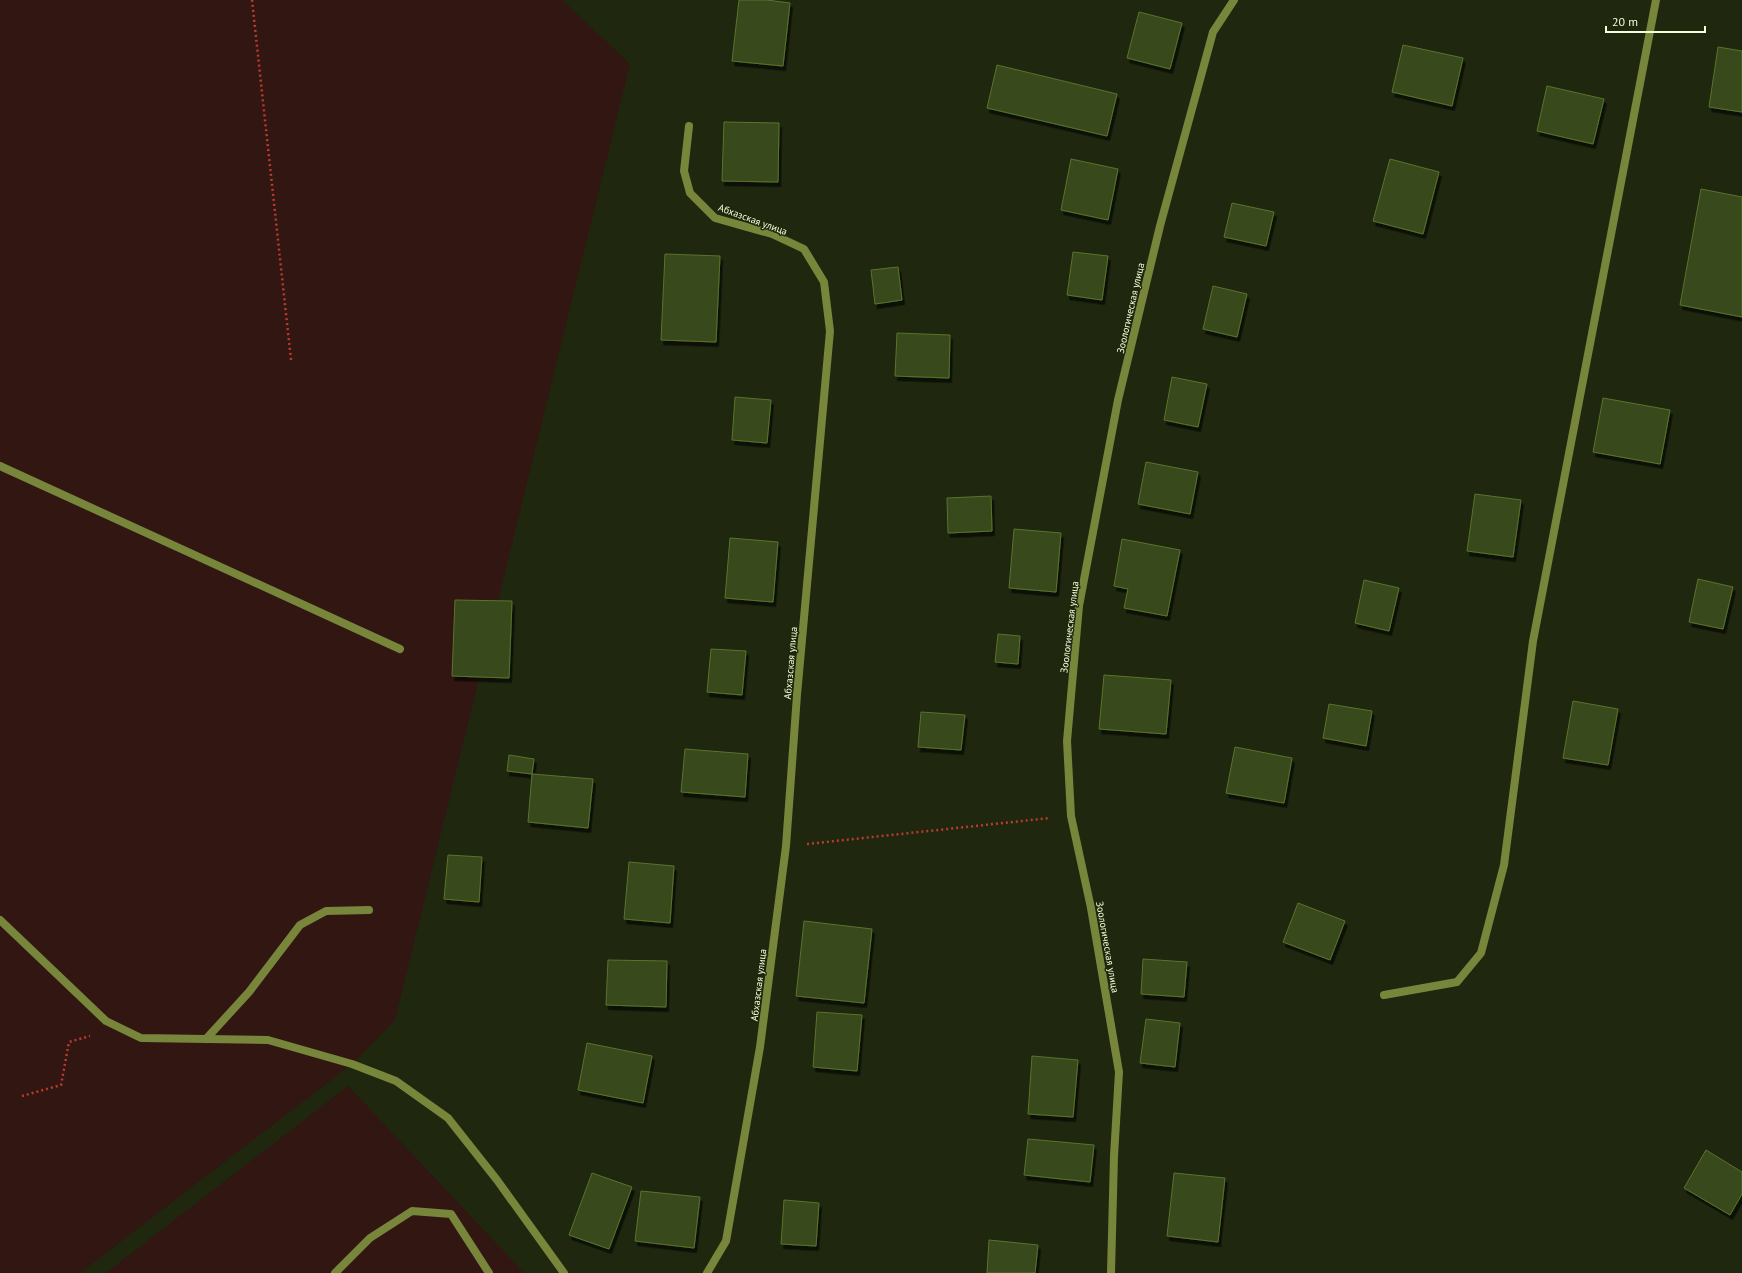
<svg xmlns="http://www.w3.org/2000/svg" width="1742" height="1273" font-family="'PT Sans',sans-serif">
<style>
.green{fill:#311612}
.building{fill:#37481b;stroke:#5a742d;filter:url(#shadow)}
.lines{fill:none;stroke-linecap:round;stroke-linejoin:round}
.path{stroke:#ba3c2e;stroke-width:2.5;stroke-dasharray:2 3;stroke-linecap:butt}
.service{stroke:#77863a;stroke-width:8}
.minor{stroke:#77863a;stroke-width:8}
.tertiary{stroke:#77863a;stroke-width:8}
.labels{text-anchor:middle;stroke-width:3;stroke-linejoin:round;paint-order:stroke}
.street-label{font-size:10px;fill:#f3ffd5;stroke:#1f270f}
</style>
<defs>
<filter id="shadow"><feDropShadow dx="2.5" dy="4.5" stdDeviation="0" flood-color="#0009"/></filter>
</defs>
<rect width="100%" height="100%" fill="#1f270f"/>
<path class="green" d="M 0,0 L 562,0 L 630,64 L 395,1020 L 352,1064 L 80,1273 L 0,1273 Z
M 348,1086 L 524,1273 L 106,1273 Z"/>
<path class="building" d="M 739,0 L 767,0 L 790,3 L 783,66 L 732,61 Z
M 1139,12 L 1182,23 L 1170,69 L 1127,58 Z
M 1403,45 L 1463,58 L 1452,106 L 1392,92 Z
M 1718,47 L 1742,51 L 1742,112 L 1709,107 Z
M 997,65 L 1117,94 L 1107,136 L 987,108 Z
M 1547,86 L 1604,99 L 1593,144 L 1537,131 Z
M 724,122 L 779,123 L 778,182 L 722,181 Z
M 1071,159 L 1118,169 L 1108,220 L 1061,210 Z
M 1390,159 L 1439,172 L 1423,234 L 1373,221 Z
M 1701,189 L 1742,197 L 1742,317 L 1680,305 Z
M 1232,203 L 1274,212 L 1266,246 L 1224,237 Z
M 1073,252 L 1108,256 L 1102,300 L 1067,295 Z
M 665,254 L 720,256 L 716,342 L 661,340 Z
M 898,267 L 902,300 L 875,304 L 871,270 Z
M 1213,286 L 1247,294 L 1237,337 L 1203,329 Z
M 897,333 L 950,335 L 949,378 L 895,376 Z
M 1172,377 L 1207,384 L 1198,427 L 1164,420 Z
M 735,397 L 771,400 L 767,443 L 732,440 Z
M 1603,398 L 1670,410 L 1660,464 L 1593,452 Z
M 1146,462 L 1198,472 L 1190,514 L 1138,504 Z
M 1475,494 L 1521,500 L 1513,557 L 1467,551 Z
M 991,496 L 992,531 L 948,533 L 947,498 Z
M 1014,529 L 1061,533 L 1056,592 L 1009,588 Z
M 730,538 L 778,542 L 773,602 L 725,598 Z
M 1122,539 L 1180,550 L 1167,616 L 1124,608 L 1128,589 L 1114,586 Z
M 1698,579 L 1733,587 L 1723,629 L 1689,622 Z
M 1364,580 L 1399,588 L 1389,631 L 1355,623 Z
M 455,600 L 512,601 L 509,678 L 452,676 Z
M 998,634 L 1020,636 L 1018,664 L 995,662 Z
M 711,649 L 746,651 L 742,695 L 707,692 Z
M 1104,675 L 1171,680 L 1166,734 L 1099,729 Z
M 1573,701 L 1618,709 L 1608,765 L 1563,758 Z
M 1329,704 L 1372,711 L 1366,746 L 1323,738 Z
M 921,712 L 965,715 L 961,750 L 918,747 Z
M 1235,747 L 1292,758 L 1284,803 L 1226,793 Z
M 685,749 L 748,754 L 745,797 L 681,792 Z
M 509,755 L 534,759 L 532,774 L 507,771 Z
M 532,774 L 593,779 L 588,828 L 528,822 Z
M 448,855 L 482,857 L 479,902 L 444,899 Z
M 629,862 L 674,866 L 670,923 L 624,919 Z
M 1298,903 L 1345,921 L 1330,960 L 1283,942 Z
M 804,921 L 872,929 L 864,1003 L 796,996 Z
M 1143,959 L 1187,962 L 1184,997 L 1141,994 Z
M 608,960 L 667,961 L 666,1007 L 606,1005 Z
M 817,1012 L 862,1015 L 857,1071 L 813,1067 Z
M 1146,1019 L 1180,1023 L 1175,1067 L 1140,1063 Z
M 587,1043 L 652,1056 L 643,1103 L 578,1090 Z
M 1032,1056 L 1078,1060 L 1073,1117 L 1028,1114 Z
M 1028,1139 L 1094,1145 L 1090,1182 L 1024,1175 Z
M 1706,1150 L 1742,1172 L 1742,1194 L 1730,1215 L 1684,1188 Z
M 592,1173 L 632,1187 L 609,1249 L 569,1235 Z
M 1174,1173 L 1225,1178 L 1218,1242 L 1167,1236 Z
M 641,1191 L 700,1197 L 694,1248 L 635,1241 Z
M 784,1200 L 819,1203 L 816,1246 L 781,1244 Z
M 989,1240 L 1038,1245 L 1035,1273 L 987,1273 Z"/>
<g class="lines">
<path class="path" d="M 252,0 L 291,360
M 807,844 L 1050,818
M 22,1096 L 61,1085 L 69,1042 L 90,1036"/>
<path class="service" d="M 0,466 L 400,649
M 206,1039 L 249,992 L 300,925 L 326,911 L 369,910
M 335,1273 L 370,1238 L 412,1211 L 451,1214 L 489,1273"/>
<path class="minor" d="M 689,126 L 684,171 L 690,193 L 715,218 L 772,234 L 804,249 L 824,282 L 830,331 L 797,695 L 786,846 L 760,1047 L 726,1241 L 707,1273
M 1384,995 L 1457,982 L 1481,953 L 1504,865 L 1533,641 L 1656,0
M 1111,1273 L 1114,1156 L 1119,1072 L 1091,908 L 1071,816 L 1067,741 L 1079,606 L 1118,400 L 1160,226 L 1213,32 L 1234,0"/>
<path class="tertiary" d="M 0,920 L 106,1021 L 141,1038 L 268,1040 L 352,1064 L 396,1081 L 448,1118 L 497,1180 L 564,1273"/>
</g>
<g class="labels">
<g class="street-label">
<text transform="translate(753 219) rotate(20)" y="4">Абхазская улица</text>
<text transform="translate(1130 308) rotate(-77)" y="4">Зоологическая улица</text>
<text transform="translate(1069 627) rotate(-83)" y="4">Зоологическая улица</text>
<text transform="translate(790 663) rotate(-85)" y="4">Абхазская улица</text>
<text transform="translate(1108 947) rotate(80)" y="4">Зоологическая улица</text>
<text transform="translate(758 985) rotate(-83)" y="4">Абхазская улица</text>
</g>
</g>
<path d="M1606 26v6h99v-6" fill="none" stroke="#f3ffd5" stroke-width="2"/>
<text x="1612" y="26" font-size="12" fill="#f3ffd5" stroke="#1f270f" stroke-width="3" paint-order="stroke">20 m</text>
</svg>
